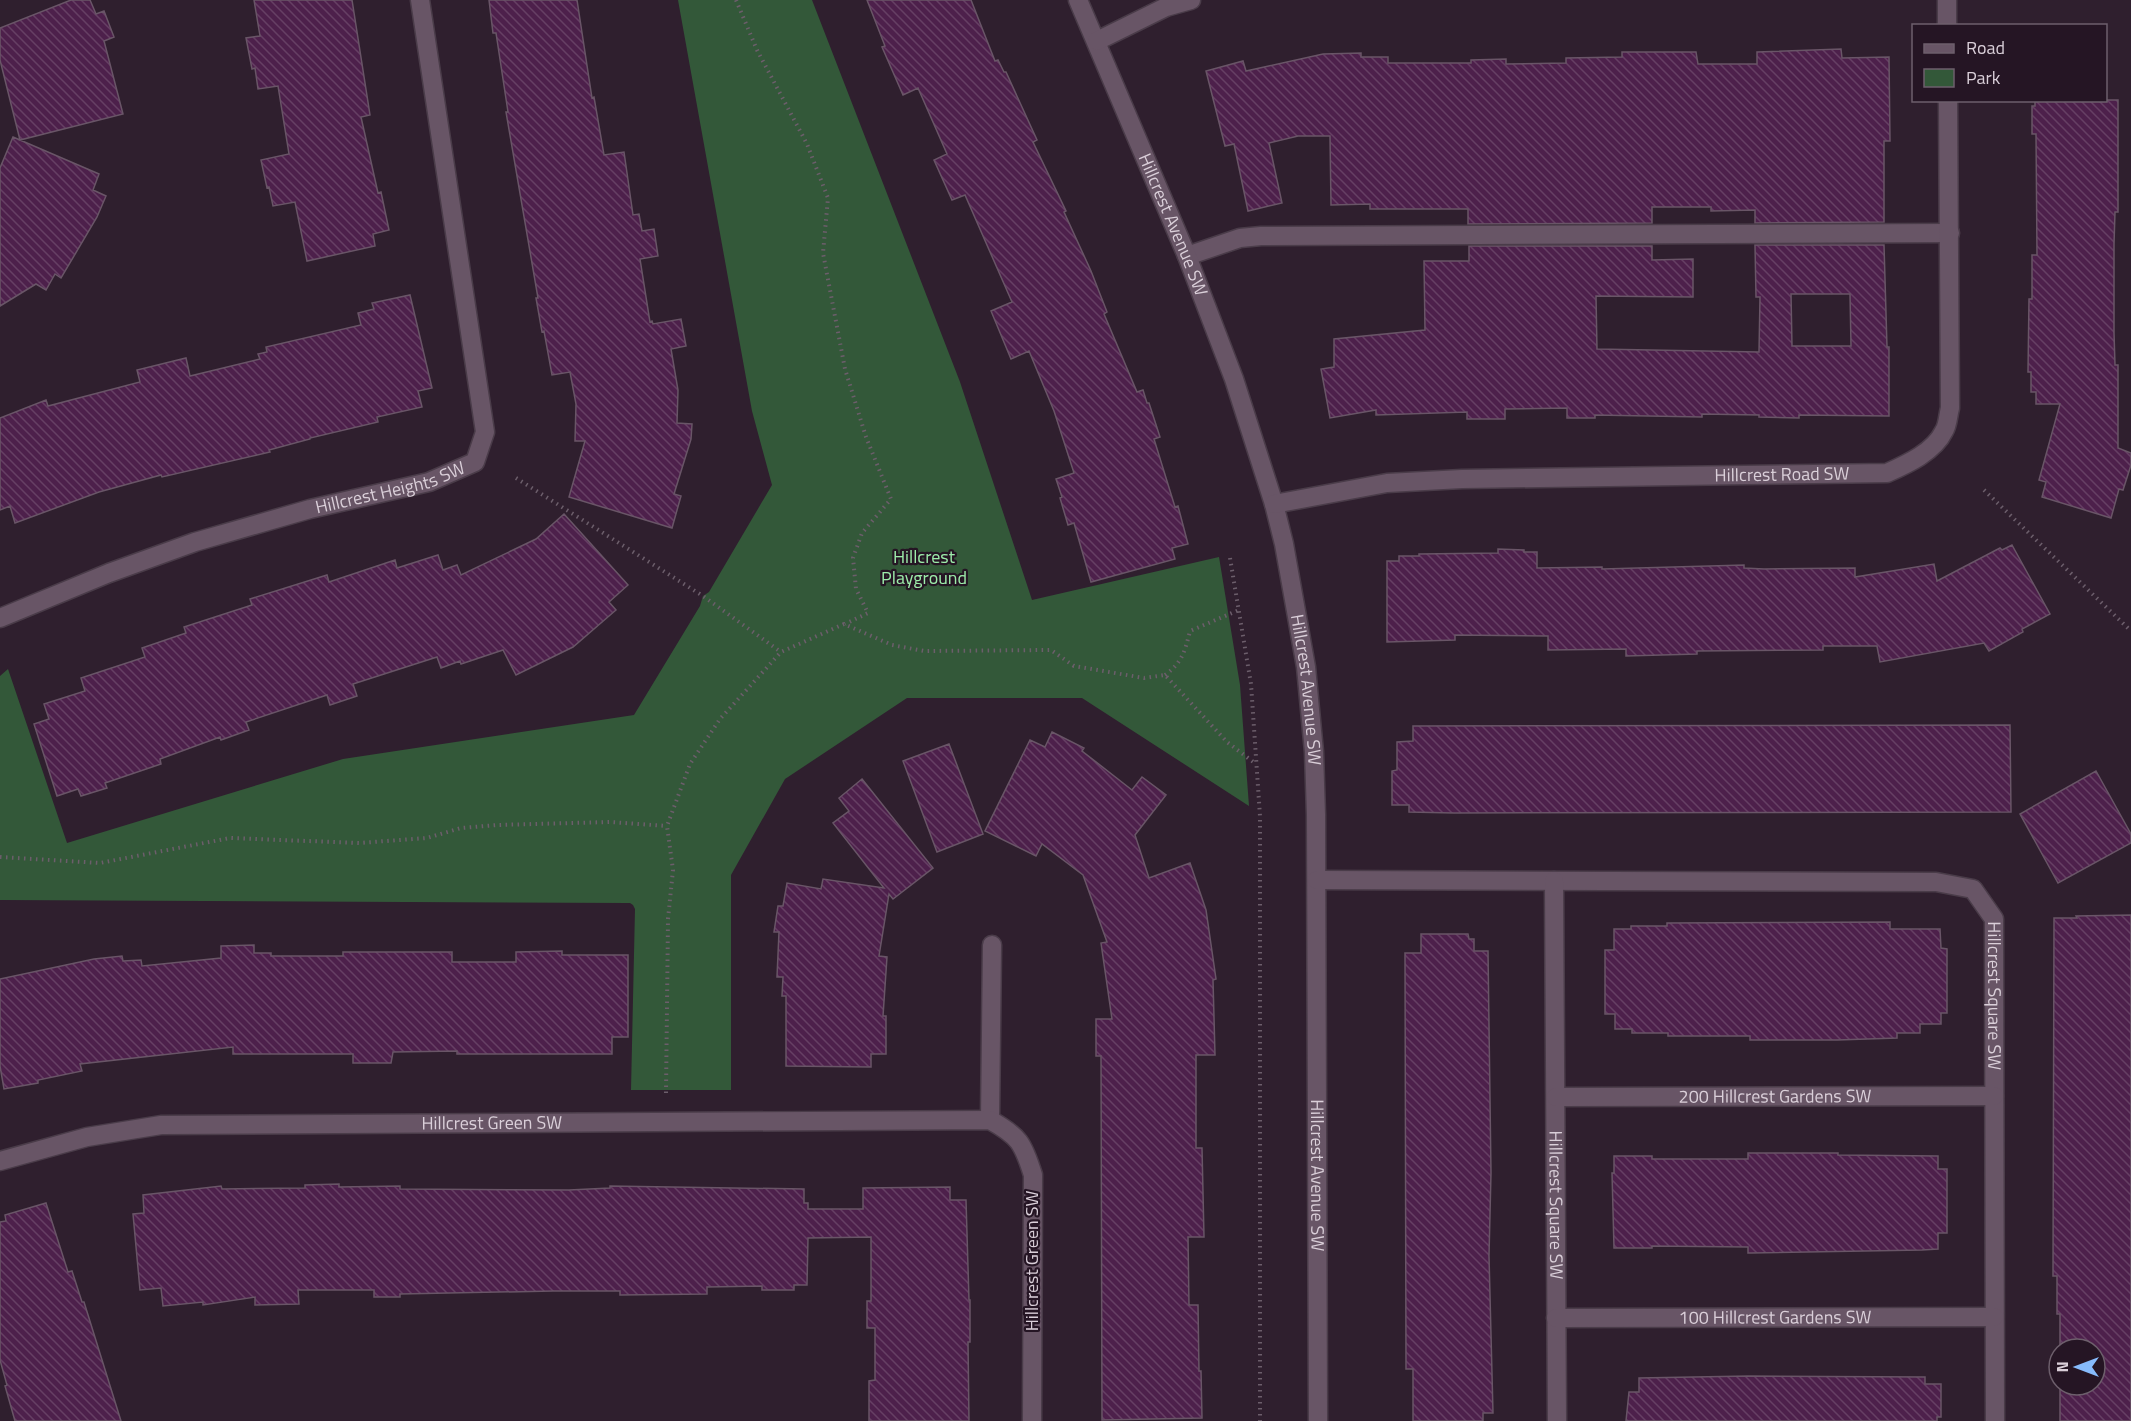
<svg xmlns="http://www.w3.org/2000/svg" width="2131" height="1421" font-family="'Titillium Web',sans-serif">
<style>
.park{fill:#335839}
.building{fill:url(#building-back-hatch);stroke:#695567;stroke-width:1.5;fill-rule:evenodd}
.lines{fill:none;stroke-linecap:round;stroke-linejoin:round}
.service-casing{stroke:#4a3c49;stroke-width:21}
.minor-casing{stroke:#4a3c49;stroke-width:21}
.path{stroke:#6c5e6b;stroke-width:4;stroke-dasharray:1.5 4.5;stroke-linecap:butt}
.service{stroke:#685566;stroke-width:18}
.minor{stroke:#685566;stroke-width:18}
.labels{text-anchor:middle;stroke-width:4.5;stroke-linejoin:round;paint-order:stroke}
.street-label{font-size:18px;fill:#dacfd9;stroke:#251524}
.park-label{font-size:18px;fill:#9dedaa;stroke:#251524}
</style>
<defs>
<pattern id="building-back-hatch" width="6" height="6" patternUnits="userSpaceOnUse" patternTransform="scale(1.5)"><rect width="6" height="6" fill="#4d204b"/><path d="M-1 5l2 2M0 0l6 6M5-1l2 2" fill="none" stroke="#663f64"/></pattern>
</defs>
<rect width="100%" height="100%" fill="#2f1f2e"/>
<path class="park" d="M 678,0 L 812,0 L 960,382 L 1032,600 L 1219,557 L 1240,685 L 1249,806 L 1082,698 L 907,698 L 785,779 L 731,875 L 731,1090 L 631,1090 L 635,909 L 633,905 L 630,903 L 0,900 L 0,676 L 8,669 L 67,843 L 343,759 L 634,715 L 700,606 L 703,596 L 709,592 L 772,485 L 752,411 Z"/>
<path class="building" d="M 71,0 L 90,0 L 96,14 L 104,11 L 114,37 L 104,41 L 123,114 L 20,140 L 0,60 L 0,28 Z
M 254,0 L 352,0 L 370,115 L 361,117 L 378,193 L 381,192 L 389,230 L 373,234 L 375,246 L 307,261 L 295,202 L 273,206 L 269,187 L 267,188 L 261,160 L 289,154 L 278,86 L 258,89 L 255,68 L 252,69 L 246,38 L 260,36 Z
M 489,0 L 577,0 L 592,98 L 594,97 L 604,155 L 624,152 L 633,215 L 639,214 L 642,231 L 654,229 L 658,256 L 640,259 L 650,322 L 652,321 L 653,324 L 681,319 L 686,346 L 671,349 L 678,390 L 677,423 L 692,424 L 691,439 L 674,494 L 681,496 L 672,528 L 569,497 L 585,441 L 575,441 L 576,404 L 570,372 L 552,375 L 544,331 L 542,332 L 536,298 L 538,298 L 506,112 L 508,112 L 496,33 L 493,33 Z
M 867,0 L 971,0 L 995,61 L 998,60 L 1004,72 L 1006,72 L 1037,140 L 1033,142 L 1066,211 L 1064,212 L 1091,271 L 1107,312 L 1104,314 L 1137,392 L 1143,390 L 1147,403 L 1149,403 L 1160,437 L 1154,439 L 1175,507 L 1178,506 L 1188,544 L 1172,548 L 1175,559 L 1091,582 L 1074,523 L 1068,525 L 1060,498 L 1062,497 L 1056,479 L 1074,473 L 1054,411 L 1029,351 L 1011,359 L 991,311 L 1012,302 L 965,195 L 952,200 L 934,160 L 947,154 L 918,88 L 903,95 L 882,47 L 885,46 Z
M 1841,49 L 1842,58 L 1889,57 L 1890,141 L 1884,141 L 1884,222 L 1755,223 L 1755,210 L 1711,211 L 1711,207 L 1652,207 L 1652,223 L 1468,224 L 1468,209 L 1370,209 L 1370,204 L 1331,205 L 1330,136 L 1298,136 L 1269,143 L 1282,203 L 1248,211 L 1234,144 L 1225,146 L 1206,71 L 1243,61 L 1246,71 L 1323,54 L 1361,53 L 1361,57 L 1388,57 L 1388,63 L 1471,63 L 1471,60 L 1506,59 L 1506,64 L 1566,63 L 1566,58 L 1622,57 L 1622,52 L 1696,52 L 1698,64 L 1757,64 L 1757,52 Z
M 2035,100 L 2118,100 L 2118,212 L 2115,212 L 2114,244 L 2114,333 L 2115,365 L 2118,365 L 2118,448 L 2131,453 L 2131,465 L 2123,490 L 2119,489 L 2111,518 L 2042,497 L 2046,482 L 2039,480 L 2060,404 L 2036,404 L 2036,392 L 2031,392 L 2031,372 L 2028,372 L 2029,299 L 2032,299 L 2032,255 L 2037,255 L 2036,134 L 2032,134 L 2032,106 L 2035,106 Z
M 13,137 L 99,174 L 93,190 L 106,196 L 97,217 L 61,278 L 55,274 L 46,290 L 36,284 L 0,306 L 0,168 Z
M 1755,245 L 1884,245 L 1887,347 L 1889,347 L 1889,416 L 1799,415 L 1799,418 L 1759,417 L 1759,415 L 1702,414 L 1702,417 L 1595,415 L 1595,418 L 1567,418 L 1567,408 L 1505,409 L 1505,419 L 1467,419 L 1467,412 L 1376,415 L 1376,410 L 1330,418 L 1321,369 L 1334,367 L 1334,339 L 1425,330 L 1424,261 L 1469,261 L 1469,246 L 1652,246 L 1652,260 L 1693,259 L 1693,297 L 1596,296 L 1597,349 L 1759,352 L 1760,297 L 1756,297 ZM 1791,294 L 1850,294 L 1851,346 L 1792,346 Z
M 410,295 L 432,388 L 418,391 L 422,407 L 377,417 L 378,422 L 310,438 L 310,439 L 269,450 L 270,452 L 162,477 L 161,475 L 99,492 L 15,523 L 10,506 L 0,510 L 0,418 L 46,400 L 48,406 L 140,382 L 137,370 L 186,358 L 190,376 L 260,359 L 258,354 L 267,352 L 266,347 L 361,325 L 358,313 L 374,309 L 372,303 Z
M 564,514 L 628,585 L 609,602 L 616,610 L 573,647 L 516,675 L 503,650 L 461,664 L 460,661 L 441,668 L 437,657 L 353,684 L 357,696 L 330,705 L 327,695 L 246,722 L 249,730 L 221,740 L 220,737 L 160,759 L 161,764 L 105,783 L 107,788 L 81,796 L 78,789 L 57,796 L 34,724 L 49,719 L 44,704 L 85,691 L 81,678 L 145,657 L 142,648 L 186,633 L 184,627 L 252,605 L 250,599 L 327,575 L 329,582 L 395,560 L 397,568 L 438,555 L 443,570 L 457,565 L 461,575 L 536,539 Z
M 2012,545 L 2050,614 L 2022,629 L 2023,632 L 1989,651 L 1984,643 L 1880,662 L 1877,646 L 1823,646 L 1823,650 L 1697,651 L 1697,654 L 1626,656 L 1626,649 L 1548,650 L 1548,636 L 1455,635 L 1455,640 L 1387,642 L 1387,561 L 1399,561 L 1399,556 L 1419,556 L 1419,554 L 1498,553 L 1498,549 L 1524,550 L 1524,552 L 1537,552 L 1537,568 L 1602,567 L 1602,569 L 1744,565 L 1744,568 L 1764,569 L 1855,568 L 1855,577 L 1934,564 L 1937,581 L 2000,548 L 2002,550 Z
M 2010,725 L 2011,812 L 1454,813 L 1409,812 L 1409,805 L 1392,805 L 1392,771 L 1397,770 L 1397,742 L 1413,741 L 1413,726 Z
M 1052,732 L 1084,748 L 1082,751 L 1132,790 L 1142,777 L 1166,795 L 1135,835 L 1149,878 L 1190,863 L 1206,910 L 1216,979 L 1213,980 L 1215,1055 L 1196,1055 L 1196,1148 L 1202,1148 L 1204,1237 L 1188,1237 L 1189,1305 L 1198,1305 L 1199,1371 L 1201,1371 L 1202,1418 L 1102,1420 L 1101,1056 L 1096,1056 L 1096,1019 L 1112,1019 L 1101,943 L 1107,942 L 1083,875 L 1042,844 L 1036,856 L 985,831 L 1030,740 L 1045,747 Z
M 949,744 L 983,834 L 937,852 L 903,761 Z
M 2096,771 L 2131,834 L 2131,843 L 2058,883 L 2020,814 Z
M 862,779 L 933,868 L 893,899 L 889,894 L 879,956 L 887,957 L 883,1016 L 886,1016 L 886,1054 L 871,1054 L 871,1067 L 786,1066 L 786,996 L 782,996 L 783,977 L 777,977 L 779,932 L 774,932 L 778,906 L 783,906 L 787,883 L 821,889 L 823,879 L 884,888 L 833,823 L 849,811 L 839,798 Z
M 2131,915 L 2131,1421 L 2060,1421 L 2060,1385 L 2095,1385 L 2095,1349 L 2060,1349 L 2060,1314 L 2057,1314 L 2057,1276 L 2053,1276 L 2054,918 L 2077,918 L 2076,916 Z
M 1890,922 L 1890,929 L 1940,929 L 1941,948 L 1947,949 L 1947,1013 L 1941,1013 L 1941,1024 L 1920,1024 L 1920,1033 L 1897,1033 L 1897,1038 L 1837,1040 L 1750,1040 L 1750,1036 L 1668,1036 L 1668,1033 L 1632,1033 L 1632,1029 L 1615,1029 L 1615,1014 L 1605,1014 L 1605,950 L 1614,950 L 1614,929 L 1631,929 L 1631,926 L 1667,926 L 1667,923 Z
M 1421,934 L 1468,934 L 1469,939 L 1474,939 L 1474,951 L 1488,951 L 1491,1173 L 1489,1256 L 1493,1413 L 1483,1413 L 1483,1421 L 1413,1421 L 1413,1369 L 1406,1369 L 1405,953 L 1421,953 Z
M 254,945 L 254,953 L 271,953 L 271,956 L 343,956 L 343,952 L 452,952 L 452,962 L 516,962 L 516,952 L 562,951 L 562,955 L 628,955 L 628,1037 L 612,1037 L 612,1054 L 457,1054 L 457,1051 L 393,1052 L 391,1063 L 353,1063 L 353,1054 L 233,1054 L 233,1047 L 80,1064 L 82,1071 L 38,1080 L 38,1083 L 4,1089 L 0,1066 L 0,979 L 94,959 L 122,956 L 123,961 L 141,960 L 142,966 L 221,958 L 221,946 Z
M 1748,1153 L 1838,1153 L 1838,1155 L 1938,1156 L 1938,1169 L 1947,1169 L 1947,1233 L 1938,1233 L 1938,1249 L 1922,1250 L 1751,1253 L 1748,1253 L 1748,1247 L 1652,1246 L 1652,1248 L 1614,1248 L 1612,1173 L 1614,1173 L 1614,1156 L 1652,1156 L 1652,1159 L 1748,1159 Z
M 339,1184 L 339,1187 L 400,1186 L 400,1189 L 569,1190 L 610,1188 L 610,1186 L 804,1189 L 804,1203 L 808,1203 L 808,1209 L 863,1209 L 863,1188 L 950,1187 L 950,1200 L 966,1200 L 969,1300 L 970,1300 L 970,1342 L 968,1342 L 969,1421 L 869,1421 L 869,1381 L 875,1380 L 875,1328 L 867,1328 L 867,1301 L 871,1301 L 871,1237 L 808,1238 L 807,1285 L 794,1285 L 794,1290 L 762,1290 L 762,1286 L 707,1287 L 707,1294 L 620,1295 L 620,1291 L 553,1291 L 400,1294 L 400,1297 L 374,1297 L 374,1290 L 298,1290 L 299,1304 L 255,1305 L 255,1297 L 203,1305 L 203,1302 L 163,1306 L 161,1288 L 140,1290 L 133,1214 L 144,1213 L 143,1195 L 221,1186 L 222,1189 L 305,1188 L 305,1185 Z
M 46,1203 L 68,1272 L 72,1271 L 82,1302 L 84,1302 L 121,1421 L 15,1421 L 5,1386 L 7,1385 L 0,1360 L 0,1222 L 6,1221 L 5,1215 Z
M 1749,1376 L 1925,1377 L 1925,1384 L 1941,1384 L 1941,1417 L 1937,1417 L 1937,1421 L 1626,1421 L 1629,1392 L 1639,1392 L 1639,1378 Z"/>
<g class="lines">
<defs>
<path id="service" d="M 1187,256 L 1240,238 L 1261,236 L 1950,233"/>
<g id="minor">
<path id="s1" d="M 1078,0 L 1187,256 L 1234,379 L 1274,504 L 1284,544 L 1306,667 L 1314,752 L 1316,815 L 1318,1421"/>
<path d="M 1947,0 L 1947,26"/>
<path d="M 1097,41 L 1166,7 L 1191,0"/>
<path id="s2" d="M 1274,504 L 1387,483 L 1462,479 L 1887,473 C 1907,464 1934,452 1944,431 C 1948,425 1948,415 1950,408 L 1948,100"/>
<path id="s3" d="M 0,618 L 109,573 L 195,542 L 310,509 L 429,482 L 475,462 L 485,432 L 420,0"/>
<path id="s4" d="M 1317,880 L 1936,882 L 1973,889 L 1994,919 L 1995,1421"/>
<path id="s5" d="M 1554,881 L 1557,1421"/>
<path id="s6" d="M 1556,1097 L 1994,1096"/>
<path d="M 990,1120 L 992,945"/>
<path id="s7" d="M 0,1161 L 87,1137 L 161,1125 L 990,1120 C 1019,1136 1023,1143 1033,1175 L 1032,1421"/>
<path id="s8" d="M 1556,1318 L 1994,1317"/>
</g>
</defs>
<use href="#service" class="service-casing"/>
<use href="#minor" class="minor-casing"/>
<path class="path" d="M 736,0 L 757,50 L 807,144 L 828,198 L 823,253 L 845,369 L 866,437 L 891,499 L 862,533 L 853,558 L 856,589 L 868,613 L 845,624
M 516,478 L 703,596 L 781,652
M 1984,490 L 2131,631
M 1230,558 L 1251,684 L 1260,816 L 1260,1421
M 1165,675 C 1182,663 1185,651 1190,631 L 1239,610
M 0,857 L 100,863 L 230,838 L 359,843 L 427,838 L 461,828 L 497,825 L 610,822 L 667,826
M 666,1093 L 668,919 L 673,870 L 667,826 L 690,764 L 720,719 L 781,652 L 844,624 L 892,645 L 924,651 L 1051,650 L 1074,666 L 1144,678 L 1165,675 L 1227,742 L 1256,764"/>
<use href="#service" class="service"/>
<use href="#minor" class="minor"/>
</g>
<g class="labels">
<g class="street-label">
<text dy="6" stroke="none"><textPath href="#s1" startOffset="244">Hillcrest Avenue SW</textPath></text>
<text dy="6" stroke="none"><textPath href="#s2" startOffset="510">Hillcrest Road SW</textPath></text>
<text dy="6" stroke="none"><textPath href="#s3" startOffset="412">Hillcrest Heights SW</textPath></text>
<text dy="6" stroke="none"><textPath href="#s1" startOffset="730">Hillcrest Avenue SW</textPath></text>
<text dy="6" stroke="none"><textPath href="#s4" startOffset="770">Hillcrest Square SW</textPath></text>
<text dy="6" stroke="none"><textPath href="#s6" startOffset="219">200 Hillcrest Gardens SW</textPath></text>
<text dy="6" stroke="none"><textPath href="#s7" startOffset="496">Hillcrest Green SW</textPath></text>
<text dy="6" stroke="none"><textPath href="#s1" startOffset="1216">Hillcrest Avenue SW</textPath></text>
<text dy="6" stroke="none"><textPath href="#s5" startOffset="324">Hillcrest Square SW</textPath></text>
<text transform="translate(1032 1261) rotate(-90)" y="6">Hillcrest Green SW</text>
<text dy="6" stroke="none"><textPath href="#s8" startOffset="219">100 Hillcrest Gardens SW</textPath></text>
</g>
<g class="park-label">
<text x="924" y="563">Hillcrest<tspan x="924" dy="21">Playground</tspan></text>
</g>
</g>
<rect x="1912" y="24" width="195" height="78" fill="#251524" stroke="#6d5f6c" stroke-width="1.5"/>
<rect x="1924" y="44" width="30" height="9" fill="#685566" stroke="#6d5f6c" stroke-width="1.5"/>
<text x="1966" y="54" font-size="18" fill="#dacfd9">Road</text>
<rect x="1924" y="69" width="30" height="18" fill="#335839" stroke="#6d5f6c" stroke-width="1.5"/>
<text x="1966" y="84" font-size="18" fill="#dacfd9">Park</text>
<g transform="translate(2077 1367) rotate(270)"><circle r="28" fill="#251524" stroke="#6d5f6c" stroke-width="1.5"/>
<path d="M0-4.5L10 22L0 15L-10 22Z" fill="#87bbfc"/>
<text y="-9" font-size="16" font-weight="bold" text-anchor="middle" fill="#dacfd9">N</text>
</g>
</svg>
